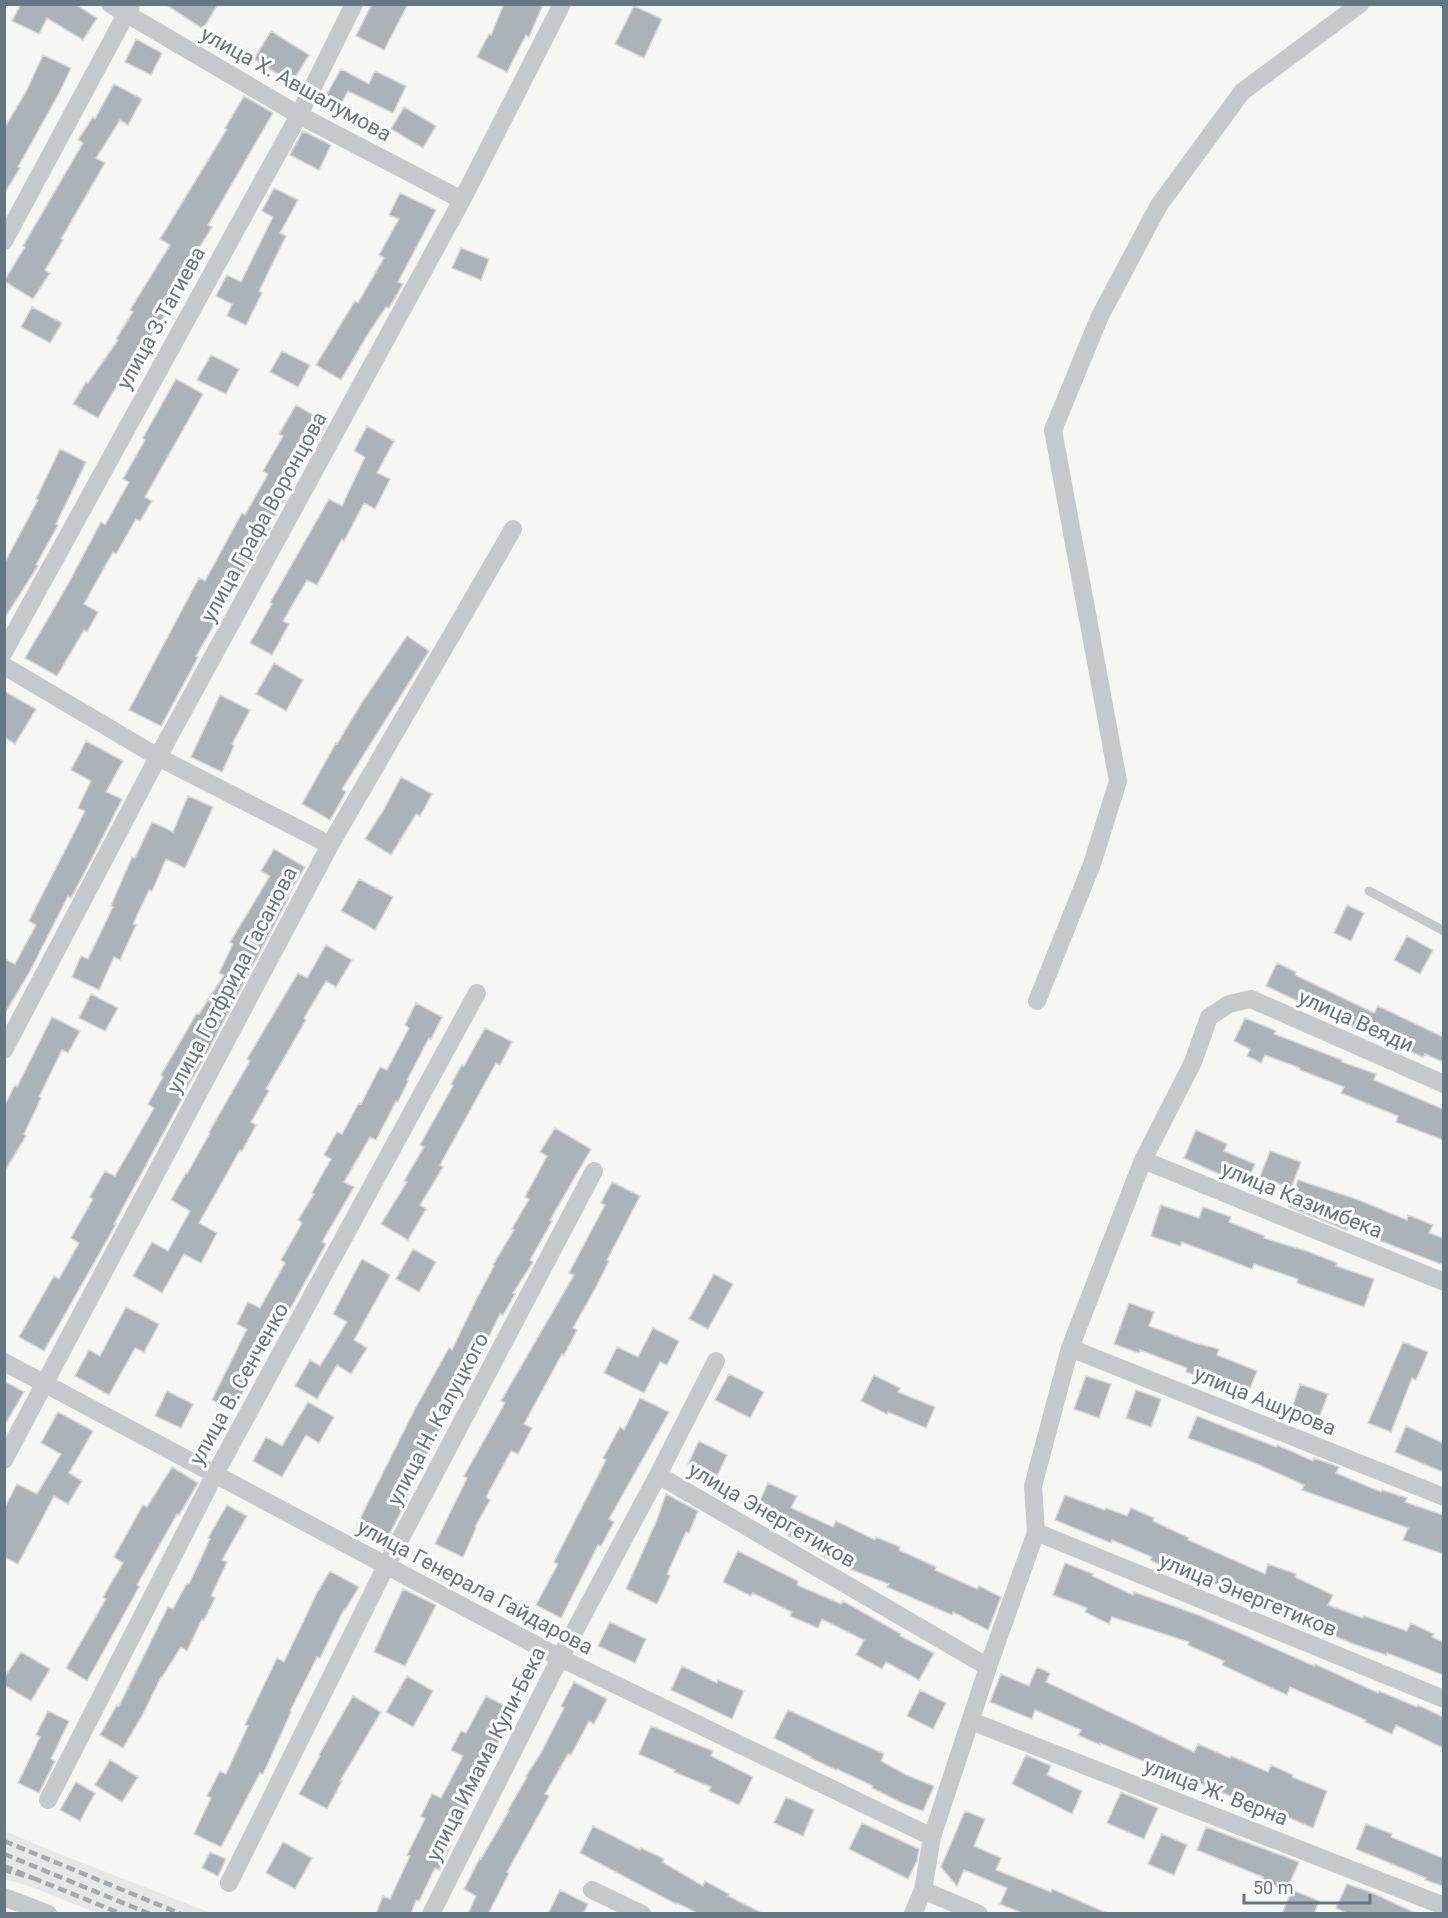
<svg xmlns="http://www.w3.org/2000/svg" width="1448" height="1918" font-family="Roboto,sans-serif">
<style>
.built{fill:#e7e8e6}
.building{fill:#aab3b8;stroke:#d8d7d5;stroke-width:1.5}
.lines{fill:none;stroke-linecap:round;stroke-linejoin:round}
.lane{stroke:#c6c9cc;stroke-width:9}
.street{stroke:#c6c9cc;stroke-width:18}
.rail{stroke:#a3aaaf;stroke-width:4.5;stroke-dasharray:9 4.5;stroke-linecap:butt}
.labels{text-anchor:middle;stroke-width:6;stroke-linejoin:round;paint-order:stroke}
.street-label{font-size:21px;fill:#647785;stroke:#fff}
</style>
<rect width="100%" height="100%" fill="#f6f6f2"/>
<path class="built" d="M 5,1831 L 47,1849 L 211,1913 L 97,1913 L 31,1887 L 5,1879 Z"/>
<path class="building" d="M 21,4 L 75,4 L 97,18 L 83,40 L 47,18 L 39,34 L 12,21 Z
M 165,4 L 218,4 L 203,29 Z
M 372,4 L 408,4 L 384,50 L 356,36 Z
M 504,4 L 543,4 L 529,37 L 526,35 L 507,72 L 477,57 L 489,34 L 491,35 Z
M 634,6 L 662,19 L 644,58 L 615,44 Z
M 271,31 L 309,55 L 292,83 L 254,59 Z
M 136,39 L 162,53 L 151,75 L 125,62 Z
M 43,55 L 71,68 L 58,95 L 18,167 L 20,168 L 4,194 L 4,129 L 27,90 Z
M 341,69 L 369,84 L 375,71 L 406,86 L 393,113 L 348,91 L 341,104 L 326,96 Z
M 114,84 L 142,99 L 128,125 L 120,120 L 96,158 L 105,163 L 61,239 L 63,240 L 45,270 L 50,273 L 33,299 L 4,281 L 25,247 L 23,246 L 83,143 L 78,140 L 93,117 L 95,119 Z
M 244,96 L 273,113 L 208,225 L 212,227 L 165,303 L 171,306 L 113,392 L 98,418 L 73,404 L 86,382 L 88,383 L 118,340 L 116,339 L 133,312 L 130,310 L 170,245 L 160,239 L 227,129 L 225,128 Z
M 404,107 L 436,126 L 423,148 L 391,129 Z
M 303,131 L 331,145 L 319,170 L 290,155 Z
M 274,188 L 298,200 L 280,233 L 286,236 L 259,291 L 262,293 L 246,325 L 227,316 L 232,304 L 216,296 L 227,275 L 241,282 L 273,217 L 262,211 Z
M 400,193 L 436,210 L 398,282 L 403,284 L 389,308 L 386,307 L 366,337 L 341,380 L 316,365 L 355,301 L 358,303 L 384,258 L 379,255 L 399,219 L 389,215 Z
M 461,248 L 489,259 L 481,280 L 452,268 Z
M 32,307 L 62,323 L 50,343 L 21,327 Z
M 282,351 L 310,365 L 298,387 L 270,372 Z
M 211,355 L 239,369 L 226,394 L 197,380 Z
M 176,379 L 203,394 L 145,497 L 152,501 L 140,521 L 136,519 L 116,554 L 113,552 L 84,604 L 98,612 L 87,632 L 84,630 L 57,676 L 25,658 L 66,588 L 101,522 L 105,525 L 129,482 L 123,479 L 145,440 L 143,438 Z
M 296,405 L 327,423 L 311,451 L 308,450 L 281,498 L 284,500 L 269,527 L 270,528 L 196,656 L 198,657 L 161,726 L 129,710 L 199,578 L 205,581 L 242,513 L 245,515 L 268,474 L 263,471 L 283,436 L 279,434 Z
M 367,426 L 394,441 L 377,473 L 390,479 L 375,509 L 364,503 L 344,541 L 342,539 L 317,585 L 307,580 L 283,621 L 289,624 L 272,655 L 250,643 L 272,604 L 270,603 L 329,499 L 342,506 L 365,457 L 354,451 Z
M 60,449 L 86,462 L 56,524 L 58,525 L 36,565 L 38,566 L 4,619 L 4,564 L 38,500 L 36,499 Z
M 407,636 L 429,651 L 342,789 L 346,792 L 330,820 L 302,804 L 336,743 L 337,744 L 361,704 Z
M 274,663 L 303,680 L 286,711 L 256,694 Z
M 4,691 L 36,709 L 15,744 L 4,737 Z
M 220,695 L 250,710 L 232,744 L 234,746 L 222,772 L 191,757 Z
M 86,741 L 123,761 L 106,792 L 122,799 L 90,862 L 71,898 L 68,896 L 29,973 L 4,1015 L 4,959 L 15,964 L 36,925 L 29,921 L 85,811 L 78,808 L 91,781 L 71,770 Z
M 401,777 L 432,794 L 420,816 L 416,814 L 391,855 L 365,839 L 383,811 Z
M 188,796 L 213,807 L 185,868 L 166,859 L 152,891 L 149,890 L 133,924 L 136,925 L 120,960 L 114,957 L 99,990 L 72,977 L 81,956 L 88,959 L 113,907 L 111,906 L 132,857 L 135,858 L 152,822 L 173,832 Z
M 274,849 L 305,867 L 288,896 L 289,897 L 201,1064 L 183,1094 L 184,1095 L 114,1224 L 116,1224 L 44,1351 L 19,1337 L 54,1276 L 59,1279 L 79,1243 L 71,1238 L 93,1199 L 90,1197 L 105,1171 L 115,1176 L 154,1108 L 148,1104 L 163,1077 L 161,1075 L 197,1013 L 199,1014 L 224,975 L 219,973 L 233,944 L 230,942 L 270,876 L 261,871 Z
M 359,879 L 393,897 L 375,930 L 341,911 Z
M 1347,905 L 1364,913 L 1351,941 L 1334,933 Z
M 1407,936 L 1433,950 L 1420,974 L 1394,960 Z
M 326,945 L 352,960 L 336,987 L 326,981 L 304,1018 L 306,1020 L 266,1089 L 269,1091 L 251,1122 L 256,1125 L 242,1151 L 240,1150 L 199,1223 L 217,1233 L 201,1263 L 184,1254 L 162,1293 L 133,1276 L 152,1242 L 168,1251 L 190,1211 L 171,1200 L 186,1173 L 187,1174 L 210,1133 L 209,1132 L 250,1061 L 247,1059 L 298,973 L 307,978 Z
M 1277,963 L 1296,972 L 1295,975 L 1374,1013 L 1378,1006 L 1443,1037 L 1443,1062 L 1425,1054 L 1423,1057 L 1388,1042 L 1387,1043 L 1353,1025 L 1352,1027 L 1266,986 Z
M 91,994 L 118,1008 L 105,1031 L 79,1018 Z
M 416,1003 L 442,1017 L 431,1039 L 429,1038 L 407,1080 L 408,1081 L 398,1102 L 396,1101 L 376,1140 L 370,1137 L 344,1182 L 354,1187 L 322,1242 L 326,1244 L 289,1311 L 286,1309 L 233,1411 L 212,1400 L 247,1329 L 237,1324 L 248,1302 L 260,1308 L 285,1263 L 281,1260 L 302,1223 L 298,1220 L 314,1194 L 312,1193 L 331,1159 L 324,1155 L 337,1132 L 342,1134 L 359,1103 L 361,1104 L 380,1067 L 387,1070 L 409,1028 L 405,1025 Z
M 52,1017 L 80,1031 L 68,1053 L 62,1050 L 39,1097 L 41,1098 L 24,1134 L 26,1136 L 4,1172 L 4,1107 L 15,1085 L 17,1087 Z
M 1245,1018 L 1276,1031 L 1274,1034 L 1342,1060 L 1342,1062 L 1376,1074 L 1374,1080 L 1443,1109 L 1443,1140 L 1396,1122 L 1398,1116 L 1341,1093 L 1344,1087 L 1300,1070 L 1300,1068 L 1265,1055 L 1261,1063 L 1247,1056 L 1250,1049 L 1234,1041 Z
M 485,1028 L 512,1042 L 500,1065 L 496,1063 L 440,1165 L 443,1167 L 420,1205 L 426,1209 L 408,1240 L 381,1224 L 407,1182 L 404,1181 L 424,1147 L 420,1145 L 453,1086 L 451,1084 L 462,1065 L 464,1066 Z
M 555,1128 L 591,1149 L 550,1220 L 552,1221 L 530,1260 L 533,1262 L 513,1293 L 515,1294 L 503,1315 L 500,1314 L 462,1391 L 446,1416 L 423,1461 L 406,1499 L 407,1500 L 387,1539 L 357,1525 L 415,1409 L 449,1348 L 452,1350 L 476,1300 L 494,1266 L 493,1265 L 514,1230 L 512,1229 L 529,1199 L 525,1197 L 547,1156 L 540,1152 Z
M 1196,1130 L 1227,1144 L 1224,1151 L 1255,1164 L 1245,1186 L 1184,1158 Z
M 1270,1151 L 1301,1162 L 1291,1188 L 1260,1177 Z
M 1298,1180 L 1356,1199 L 1407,1220 L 1408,1215 L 1433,1225 L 1429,1233 L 1443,1238 L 1443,1265 L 1347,1228 L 1346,1230 L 1289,1207 Z
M 612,1182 L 640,1196 L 607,1260 L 609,1261 L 596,1287 L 573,1328 L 577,1330 L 564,1355 L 562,1354 L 524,1424 L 532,1428 L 518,1454 L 511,1451 L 486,1497 L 490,1500 L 475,1527 L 476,1528 L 463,1557 L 435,1544 L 467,1478 L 464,1476 L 505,1403 L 501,1401 L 574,1275 L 569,1273 L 605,1205 L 601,1203 Z
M 1161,1205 L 1199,1218 L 1203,1207 L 1231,1217 L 1229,1222 L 1265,1236 L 1264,1238 L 1309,1252 L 1337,1263 L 1336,1266 L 1374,1279 L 1364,1307 L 1297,1283 L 1298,1279 L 1254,1264 L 1252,1269 L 1182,1242 L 1180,1246 L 1151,1236 Z
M 413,1249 L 436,1262 L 419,1292 L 396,1279 Z
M 362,1259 L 390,1275 L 354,1340 L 367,1348 L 351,1374 L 337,1365 L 317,1399 L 295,1386 L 310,1360 L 320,1366 L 347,1322 L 333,1314 Z
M 714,1274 L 733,1284 L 708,1329 L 689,1319 Z
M 1129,1303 L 1154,1312 L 1149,1326 L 1195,1343 L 1219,1349 L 1217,1355 L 1257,1371 L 1246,1398 L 1212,1384 L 1214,1381 L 1186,1372 L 1187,1368 L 1140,1350 L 1139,1353 L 1114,1344 Z
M 126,1307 L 159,1324 L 144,1352 L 135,1348 L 109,1395 L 75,1376 L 89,1350 L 100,1356 Z
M 653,1328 L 679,1341 L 667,1365 L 660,1362 L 644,1393 L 604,1373 L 617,1347 L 638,1357 Z
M 1403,1342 L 1428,1352 L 1416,1380 L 1412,1378 L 1391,1432 L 1368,1423 Z
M 729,1374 L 764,1392 L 750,1418 L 715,1400 Z
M 874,1375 L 900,1388 L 898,1392 L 935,1407 L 926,1428 L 888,1412 L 887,1414 L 861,1401 Z
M 1086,1376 L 1111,1384 L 1099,1418 L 1074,1409 Z
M 4,1381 L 24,1392 L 4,1426 Z
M 1300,1384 L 1328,1394 L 1319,1418 L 1292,1408 Z
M 1136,1390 L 1161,1399 L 1151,1427 L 1126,1418 Z
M 167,1391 L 193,1404 L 181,1428 L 155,1416 Z
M 640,1398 L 669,1412 L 609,1519 L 614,1522 L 601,1546 L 598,1545 L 561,1618 L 536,1605 L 558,1564 L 554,1562 L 606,1460 L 603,1458 L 620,1427 L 624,1430 Z
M 308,1402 L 334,1417 L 319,1443 L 306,1435 L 282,1477 L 253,1461 L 266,1437 L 282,1446 Z
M 58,1412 L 93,1431 L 69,1473 L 82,1481 L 68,1504 L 54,1496 L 18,1564 L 4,1557 L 4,1509 L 17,1484 L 37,1494 L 61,1454 L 41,1443 Z
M 1197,1416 L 1276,1447 L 1277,1445 L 1313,1461 L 1314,1458 L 1339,1467 L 1336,1473 L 1381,1492 L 1382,1490 L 1407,1498 L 1405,1502 L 1443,1515 L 1443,1554 L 1403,1540 L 1408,1528 L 1302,1490 L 1304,1485 L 1255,1463 L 1188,1438 Z
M 1406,1426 L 1443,1443 L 1443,1472 L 1395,1452 Z
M 699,1441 L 727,1455 L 716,1478 L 688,1464 Z
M 172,1467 L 198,1483 L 179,1515 L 177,1514 L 137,1585 L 139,1587 L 87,1681 L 66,1668 L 106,1599 L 103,1597 L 123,1563 L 114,1557 L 143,1505 L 147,1507 Z
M 768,1483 L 797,1496 L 791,1508 L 833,1527 L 836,1521 L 875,1540 L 876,1537 L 900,1547 L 899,1550 L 936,1567 L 935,1570 L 977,1589 L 979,1586 L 1001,1597 L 988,1630 L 953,1612 L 952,1615 L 887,1587 L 889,1584 L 847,1568 L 820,1555 L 822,1551 L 787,1535 L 792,1523 L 757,1507 Z
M 666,1494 L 698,1511 L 689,1533 L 686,1532 L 667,1574 L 670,1576 L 657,1604 L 626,1589 L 657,1520 Z
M 1065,1495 L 1105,1510 L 1106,1508 L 1127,1516 L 1131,1508 L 1154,1518 L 1153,1521 L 1189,1538 L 1188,1540 L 1265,1574 L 1268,1564 L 1296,1574 L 1295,1577 L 1333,1595 L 1328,1605 L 1363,1618 L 1364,1616 L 1407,1631 L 1411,1623 L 1434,1634 L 1432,1637 L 1443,1642 L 1443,1675 L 1387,1653 L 1386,1655 L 1354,1644 L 1325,1632 L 1326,1628 L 1283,1607 L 1281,1612 L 1175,1567 L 1173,1571 L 1150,1560 L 1152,1557 L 1112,1540 L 1111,1543 L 1055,1520 Z
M 227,1505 L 247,1516 L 222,1560 L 227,1562 L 211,1596 L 215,1598 L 204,1620 L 202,1619 L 187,1651 L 181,1647 L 162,1677 L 161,1677 L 143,1714 L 123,1748 L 100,1735 L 117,1705 L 119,1706 L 168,1607 L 173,1609 L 187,1583 L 189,1584 L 210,1539 L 208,1538 Z
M 738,1551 L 798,1581 L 797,1585 L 841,1604 L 843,1601 L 901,1634 L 900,1636 L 934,1653 L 919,1680 L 886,1662 L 882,1669 L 856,1655 L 864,1640 L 822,1619 L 818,1628 L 790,1616 L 792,1612 L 753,1593 L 751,1596 L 723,1582 Z
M 1065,1563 L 1093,1574 L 1092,1576 L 1133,1595 L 1134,1592 L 1201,1616 L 1314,1666 L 1315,1664 L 1378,1693 L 1379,1691 L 1417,1707 L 1418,1705 L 1443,1717 L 1443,1748 L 1396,1725 L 1392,1734 L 1365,1722 L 1366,1720 L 1290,1687 L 1287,1695 L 1222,1665 L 1224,1661 L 1188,1645 L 1189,1642 L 1112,1617 L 1109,1624 L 1085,1612 L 1087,1608 L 1053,1595 Z
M 330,1571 L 359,1587 L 345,1610 L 344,1609 L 320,1658 L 317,1657 L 290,1711 L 291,1712 L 263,1774 L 260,1773 L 221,1847 L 194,1834 L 211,1798 L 207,1796 L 220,1771 L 226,1774 L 248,1726 L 245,1725 L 277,1658 L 284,1662 L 317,1593 Z
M 403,1589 L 436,1605 L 405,1666 L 374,1652 Z
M 610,1622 L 646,1639 L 635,1663 L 598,1646 Z
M 21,1652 L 50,1669 L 31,1701 L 4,1685 L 4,1678 Z
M 682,1666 L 717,1683 L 718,1680 L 744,1691 L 732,1719 L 671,1690 Z
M 1037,1667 L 1050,1673 L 1046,1682 L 1194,1752 L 1198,1744 L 1230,1758 L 1231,1756 L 1268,1772 L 1271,1765 L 1293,1775 L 1292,1777 L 1327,1791 L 1313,1828 L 1243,1798 L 1242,1801 L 1171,1771 L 1168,1776 L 1145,1764 L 1145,1762 L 1100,1743 L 1100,1745 L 1078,1735 L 1081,1730 L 1035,1710 L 1032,1719 L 990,1702 L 1001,1674 L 1029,1686 Z
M 407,1676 L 433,1691 L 413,1727 L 386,1712 Z
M 574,1682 L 607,1699 L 594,1724 L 589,1721 L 571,1755 L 568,1754 L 545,1794 L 549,1796 L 507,1872 L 509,1873 L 488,1914 L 468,1914 L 476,1896 L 464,1889 L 480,1858 L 481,1859 L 509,1811 L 508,1810 L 527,1777 L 526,1776 L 541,1753 L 564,1708 L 561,1706 Z
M 920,1690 L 946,1703 L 933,1729 L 907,1716 Z
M 353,1696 L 381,1712 L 340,1781 L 342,1781 L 327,1809 L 299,1794 L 320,1756 L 319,1755 Z
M 486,1696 L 515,1711 L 479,1779 L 481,1781 L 449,1844 L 451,1845 L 439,1870 L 435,1868 L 419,1901 L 416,1900 L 411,1914 L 376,1914 L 383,1896 L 390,1899 L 410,1856 L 407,1855 L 425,1819 L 421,1816 L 432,1794 L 441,1798 L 463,1756 L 451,1750 L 461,1731 L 466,1733 Z
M 788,1710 L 884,1754 L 881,1761 L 906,1775 L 934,1786 L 923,1811 L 902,1803 L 872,1788 L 873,1786 L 837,1769 L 836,1770 L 811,1758 L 811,1757 L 774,1738 Z
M 48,1711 L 69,1721 L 51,1759 L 55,1761 L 39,1793 L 18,1783 L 40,1737 L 36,1735 Z
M 651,1726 L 713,1751 L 711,1756 L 753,1777 L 739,1805 L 709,1791 L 711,1787 L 674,1772 L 675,1770 L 639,1754 Z
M 1026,1755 L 1051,1766 L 1047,1775 L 1082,1791 L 1072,1814 L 1012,1784 Z
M 110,1760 L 138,1777 L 122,1802 L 95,1785 Z
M 76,1782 L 95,1793 L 80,1821 L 60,1810 Z
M 1121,1792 L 1158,1808 L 1144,1839 L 1107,1823 Z
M 786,1797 L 814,1810 L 803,1836 L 774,1823 Z
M 965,1811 L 985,1819 L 974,1846 L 1001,1858 L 996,1870 L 1051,1892 L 1052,1889 L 1109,1914 L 1025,1914 L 1000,1904 L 1007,1888 L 964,1870 L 957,1886 L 941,1867 Z
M 862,1823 L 919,1849 L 917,1861 L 908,1879 L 849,1849 Z
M 1366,1824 L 1392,1834 L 1391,1837 L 1443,1858 L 1443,1886 L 1425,1880 L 1426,1878 L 1356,1849 Z
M 593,1826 L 640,1850 L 641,1848 L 664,1859 L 662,1862 L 703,1886 L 705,1881 L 729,1894 L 728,1896 L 764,1914 L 699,1914 L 677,1903 L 676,1904 L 580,1853 Z
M 1206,1827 L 1299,1862 L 1286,1891 L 1262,1880 L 1263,1877 L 1197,1850 Z
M 1162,1834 L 1187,1845 L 1174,1875 L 1148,1864 Z
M 283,1842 L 312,1858 L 295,1889 L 266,1873 Z
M 210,1852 L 226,1859 L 218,1876 L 202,1868 Z
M 1347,1884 L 1373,1893 L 1417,1914 L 1348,1914 L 1336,1908 Z
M 560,1890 L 588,1904 L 583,1914 L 548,1914 Z
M 1292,1890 L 1319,1901 L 1314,1914 L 1282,1914 Z"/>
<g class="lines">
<path class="lane" d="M 1369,891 L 1444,931"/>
<path class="street" d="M 110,4 L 299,115 L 462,200
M 4,241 L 131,5
M 4,652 L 299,115 L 354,4
M 4,666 L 158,757 L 330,845
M 1037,1001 L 1092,864 L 1118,781 L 1053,430 L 1100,316 L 1159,205 L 1242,92 L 1360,4
M 4,1050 L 158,757 L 462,200 L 562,4
M 1143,1160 L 1444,1282
M 1070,1348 L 1444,1497
M 4,1362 L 560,1658 L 932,1837
M 4,1460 L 330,845 L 513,529
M 658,1475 L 988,1667
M 1036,1532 L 1444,1699
M 971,1721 L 1444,1906
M 48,1800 L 215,1474 L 477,993
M 229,1883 L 386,1566 L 594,1171
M 592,1890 L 642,1914
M 923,1890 L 979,1914
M 4,1897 L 48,1914
M 431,1914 L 560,1658 L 658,1475 L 716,1361
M 913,1914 L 923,1890 L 932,1837 L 988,1667 L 1036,1532 L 1033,1486 L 1070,1348 L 1143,1160 L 1193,1062 L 1209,1017 L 1229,1004 L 1251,999 L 1444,1084"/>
<path class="rail" d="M 4,1841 L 181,1914
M 4,1854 L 150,1914
M 4,1866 L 33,1878 L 4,1870
M 33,1878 L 122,1914"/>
</g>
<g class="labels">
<g class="street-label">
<text transform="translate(296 84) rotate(29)" y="7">улица Х. Авшалумова</text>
<text transform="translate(161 318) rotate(-61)" y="7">улица З.Тагиева</text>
<text transform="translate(264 517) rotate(-61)" y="7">улица Графа Воронцова</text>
<text transform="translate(232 980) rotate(-62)" y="7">улица Готфрида Гасанова</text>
<text transform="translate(1356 1021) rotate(24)" y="7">улица Веяди</text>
<text transform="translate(1302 1200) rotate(22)" y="7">улица Казимбека</text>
<text transform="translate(239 1384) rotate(-61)" y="7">улица В. Сенченко</text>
<text transform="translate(1265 1401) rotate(22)" y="7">улица Ашурова</text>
<text transform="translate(438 1419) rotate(-62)" y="7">улица Н. Калуцкого</text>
<text transform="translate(772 1515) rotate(30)" y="7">улица Энергетиков</text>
<text transform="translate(475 1587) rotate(28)" y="7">улица Генерала Гайдарова</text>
<text transform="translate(1248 1595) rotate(22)" y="7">улица Энергетиков</text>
<text transform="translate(486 1754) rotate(-63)" y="7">улица Имама Кули-Бека</text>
<text transform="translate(1216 1792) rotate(21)" y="7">улица Ж. Верна</text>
</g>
</g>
<rect width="1448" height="1918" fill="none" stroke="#647785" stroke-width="12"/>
<path d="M1244 1894v9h126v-9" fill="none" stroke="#647785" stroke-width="3"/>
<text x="1253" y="1894" font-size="18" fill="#647785" stroke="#ffffff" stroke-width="4.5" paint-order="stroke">50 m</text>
</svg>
